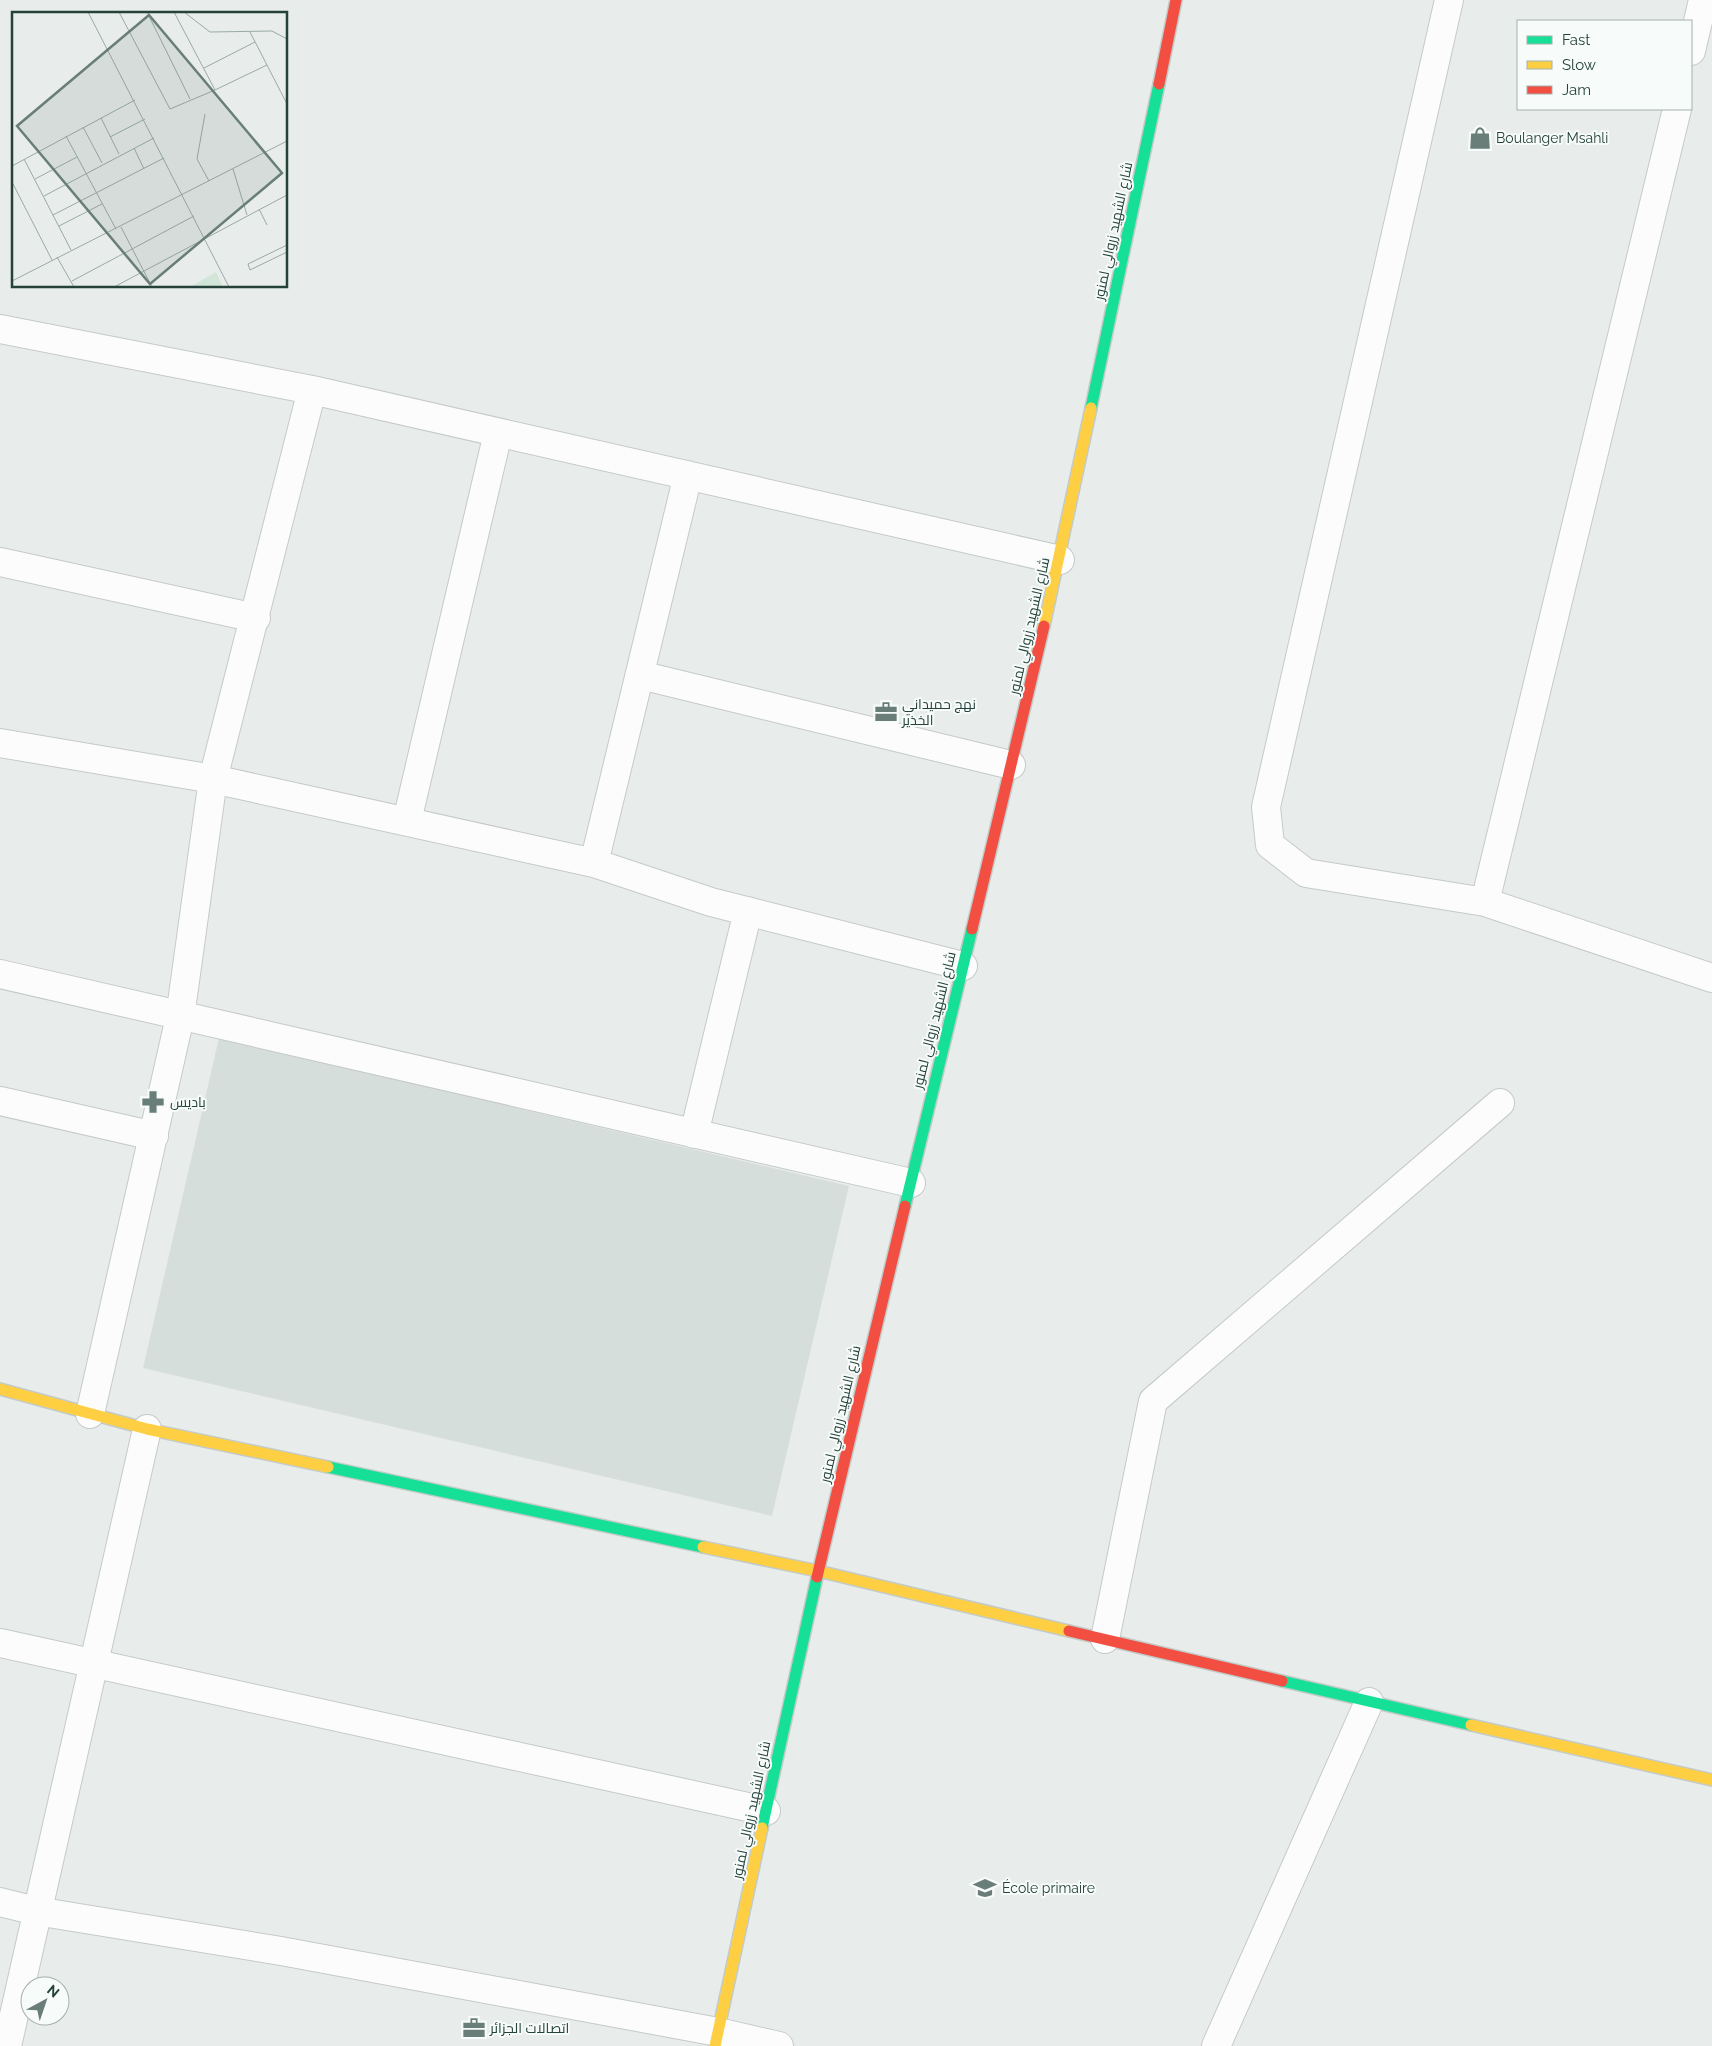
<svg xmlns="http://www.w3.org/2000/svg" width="1712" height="2046" font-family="Raleway,Cairo,sans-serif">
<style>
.built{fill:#d6dedb}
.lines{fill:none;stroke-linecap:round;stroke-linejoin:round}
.street-casing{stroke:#c5cac8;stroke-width:30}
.fast-casing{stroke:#c3cbc8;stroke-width:14}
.slow-casing{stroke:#c3cbc8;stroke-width:14}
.jam-casing{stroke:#c3cbc8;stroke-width:14}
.street{stroke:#fcfcfc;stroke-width:28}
.fast{stroke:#16e098;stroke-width:11}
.slow{stroke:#ffcf43;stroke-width:11}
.jam{stroke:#f24e42;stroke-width:11}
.labels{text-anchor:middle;stroke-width:4;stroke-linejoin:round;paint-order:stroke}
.poi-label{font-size:14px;fill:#24423a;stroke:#f7fbf9;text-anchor:start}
.street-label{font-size:14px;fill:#24423a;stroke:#f7fbf9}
.inset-road{fill:none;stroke:#9aa9a4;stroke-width:1}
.view{fill:#697e78;fill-opacity:0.15;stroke:#697e78;stroke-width:2.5}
.inset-edge{fill:none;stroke:#24423a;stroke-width:2.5}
</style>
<rect width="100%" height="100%" fill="#e8edeb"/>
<path class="built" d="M 219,1038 L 849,1186 L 772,1516 L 143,1368 Z"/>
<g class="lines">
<defs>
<path id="street" d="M 1449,0 L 1266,807 L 1270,845 L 1306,873 L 1485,902 L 1712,978
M 1691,51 L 1703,0
M 0,329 L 312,390 L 1060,560
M 0,562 L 256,618
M 640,675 L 1011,765
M 0,743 L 213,779 L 594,863 L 711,902 L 963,966
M 407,821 L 498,433
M 594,863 L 688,475
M 1485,902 L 1677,109
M 0,974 L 911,1183
M 0,1101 L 154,1136
M 694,1134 L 748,911
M 90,1414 L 180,1017 L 213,779 L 312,390
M 1105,1639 L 1153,1401 L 1500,1103
M 0,1643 L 766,1811
M 0,1902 L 36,1911 L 281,1951 L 718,2032 L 779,2046
M 7,2046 L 147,1429
M 1216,2046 L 1369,1702"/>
<path id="fast" d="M 1091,408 L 1159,84
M 905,1206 L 972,929
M 328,1467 L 703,1547
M 1282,1681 L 1471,1725
M 762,1828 L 817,1577"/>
<path id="slow" d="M 1044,626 L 1091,408
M 0,1389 L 147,1429 L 328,1467
M 703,1547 L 818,1571 L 1069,1631
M 1471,1725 L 1712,1780
M 715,2046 L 762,1828"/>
<path id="jam" d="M 1159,84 L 1176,0
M 972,929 L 1044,626
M 817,1577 L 905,1206
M 1069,1631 L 1282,1681"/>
</defs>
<use href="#street" class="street-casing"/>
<use href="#fast" class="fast-casing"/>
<use href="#slow" class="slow-casing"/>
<use href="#jam" class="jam-casing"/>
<use href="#street" class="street"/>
<use href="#fast" class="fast"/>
<use href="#slow" class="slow"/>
<use href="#jam" class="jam"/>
</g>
<defs>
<symbol id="shop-bare" viewBox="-9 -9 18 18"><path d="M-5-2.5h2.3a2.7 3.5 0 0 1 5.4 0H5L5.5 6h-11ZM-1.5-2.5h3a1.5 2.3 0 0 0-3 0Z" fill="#697e78" stroke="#f7fbf9" stroke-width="2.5" paint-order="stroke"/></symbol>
<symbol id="office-bare" viewBox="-9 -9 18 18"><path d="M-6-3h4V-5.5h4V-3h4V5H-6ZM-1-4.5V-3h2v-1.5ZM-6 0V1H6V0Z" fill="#697e78" stroke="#f7fbf9" stroke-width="2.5" paint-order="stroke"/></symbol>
<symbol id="pharmacy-bare" viewBox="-9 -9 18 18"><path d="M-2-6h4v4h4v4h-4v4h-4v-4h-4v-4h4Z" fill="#697e78" stroke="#f7fbf9" stroke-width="2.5" paint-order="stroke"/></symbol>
<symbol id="school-bare" viewBox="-9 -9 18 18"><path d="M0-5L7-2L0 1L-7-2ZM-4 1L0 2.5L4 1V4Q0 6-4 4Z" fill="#697e78" stroke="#f7fbf9" stroke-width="2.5" paint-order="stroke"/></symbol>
</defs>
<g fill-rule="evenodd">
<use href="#shop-bare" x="1464" y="122" width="32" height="32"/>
<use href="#office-bare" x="870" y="696" width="32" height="32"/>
<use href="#pharmacy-bare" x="137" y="1086" width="32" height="32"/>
<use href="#school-bare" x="969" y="1872" width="32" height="32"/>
<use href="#office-bare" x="458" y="2012" width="32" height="32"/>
</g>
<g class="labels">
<g class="poi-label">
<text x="1496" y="143">Boulanger Msahli</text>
<text x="902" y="709">نهج حميداني<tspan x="902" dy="16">الخذير</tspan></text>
<text x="170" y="1107">باديس</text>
<text x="1002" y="1893">École primaire</text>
<text x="490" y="2033">اتصالات الجزائر</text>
</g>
<g class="street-label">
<text transform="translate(1113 231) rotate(-78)" y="5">شارع الشهيد زروالي لمنور</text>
<text transform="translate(1029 626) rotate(-77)" y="5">شارع الشهيد زروالي لمنور</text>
<text transform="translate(934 1020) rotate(-76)" y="5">شارع الشهيد زروالي لمنور</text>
<text transform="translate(840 1414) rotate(-77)" y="5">شارع الشهيد زروالي لمنور</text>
<text transform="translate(751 1810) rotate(-78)" y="5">شارع الشهيد زروالي لمنور</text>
</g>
</g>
<g transform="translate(12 12)">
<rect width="275" height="275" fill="#e8edeb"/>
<path d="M 204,260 L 211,275 L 178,275 Z" fill="#d1e6d8"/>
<path class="inset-road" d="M 76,0 L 217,275M 107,0 L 158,97 L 203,78M 135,0 L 178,87M 162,0 L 203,78 L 255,53M 172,0 L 198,20 L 260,19 L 275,27M 238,20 L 275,92M 192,56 L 243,30M 193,102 L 185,147 L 197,169M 89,106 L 107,142M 71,115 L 90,151M 54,124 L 104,217M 98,125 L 133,107M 122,136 L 132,157M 12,147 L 59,238M 0,154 L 123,88M 221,157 L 235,203M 23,167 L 65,145M 0,170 L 40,248M 32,184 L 142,126M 247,197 L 255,213M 41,203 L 152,146M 47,214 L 90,192M 109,215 L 140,275M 275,233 L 236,252 L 238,258 L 275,240M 45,245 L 62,275M 0,269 L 275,129M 60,269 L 182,204M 102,275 L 275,183"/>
<path class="view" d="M 137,3 L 270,161 L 138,272 L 5,114 Z"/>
<rect width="275" height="275" class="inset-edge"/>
</g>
<rect x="1517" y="20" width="175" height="90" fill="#f7fbf9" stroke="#a3b1ad"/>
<rect x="1527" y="36" width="25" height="8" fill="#16e098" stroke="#a3b1ad"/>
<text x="1562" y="45" font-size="15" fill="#24423a">Fast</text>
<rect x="1527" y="61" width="25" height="8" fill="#ffcf43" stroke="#a3b1ad"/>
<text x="1562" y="70" font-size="15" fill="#24423a">Slow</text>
<rect x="1527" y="86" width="25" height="8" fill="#f24e42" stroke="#a3b1ad"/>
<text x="1562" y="95" font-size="15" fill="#24423a">Jam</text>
<g transform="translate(45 2001) rotate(40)"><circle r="24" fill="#f7fbf9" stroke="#a3b1ad"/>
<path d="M0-4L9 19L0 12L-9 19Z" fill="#697e78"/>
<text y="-8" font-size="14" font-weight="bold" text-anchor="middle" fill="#24423a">N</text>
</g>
</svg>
